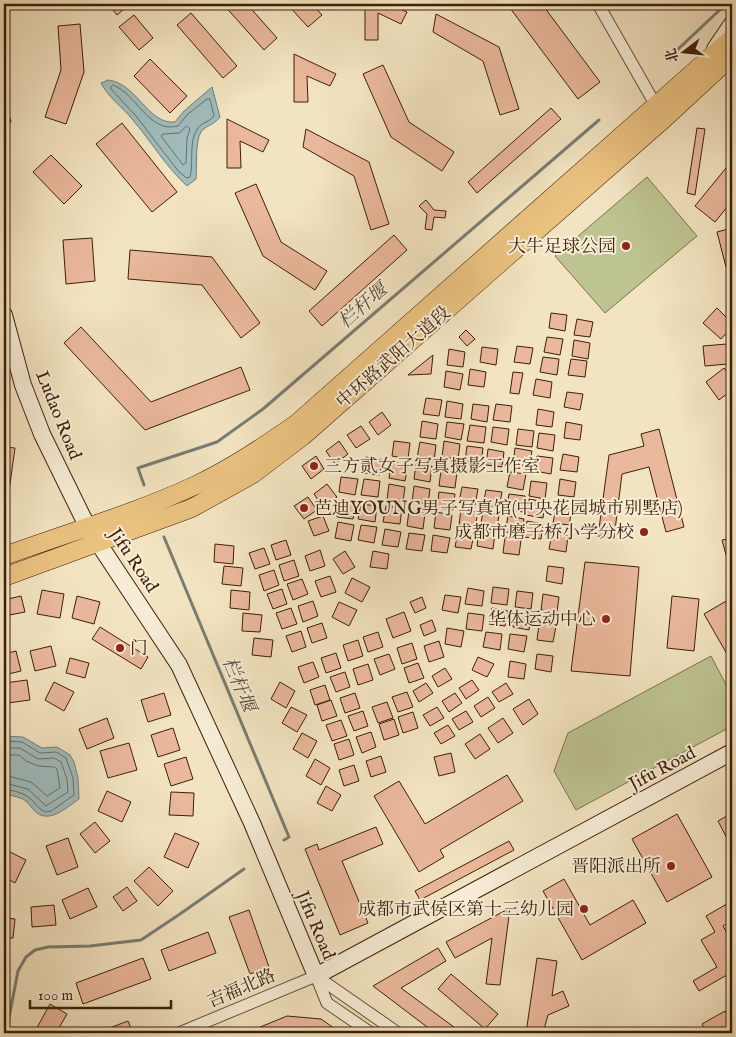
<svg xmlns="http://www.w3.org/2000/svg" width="736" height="1037" font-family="'IM FELL English','Noto Serif SC',serif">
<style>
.green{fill:#bdc491;stroke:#7d724c}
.water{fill:#9fbcbc;stroke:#787d74}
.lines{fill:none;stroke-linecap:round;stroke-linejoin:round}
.shore{stroke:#6e6e62;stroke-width:1}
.stream{stroke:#787d74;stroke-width:3}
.building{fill:#eab89b;stroke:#3d1f08}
.street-casing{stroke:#6a5036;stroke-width:13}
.secondary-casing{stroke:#3d1f08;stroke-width:18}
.primary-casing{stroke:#3d1f08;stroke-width:19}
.street{stroke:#f7edd7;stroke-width:11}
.secondary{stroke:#f7edd7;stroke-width:16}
.primary{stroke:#eac280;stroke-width:18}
.poi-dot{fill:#8f2418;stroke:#f7edd7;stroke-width:2}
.labels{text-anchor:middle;stroke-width:4;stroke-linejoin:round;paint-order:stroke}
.poi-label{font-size:18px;fill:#3d1f08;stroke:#f7edd7;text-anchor:end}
.street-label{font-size:18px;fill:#3d1f08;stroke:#f7edd7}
.water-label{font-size:19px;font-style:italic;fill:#5a4e3e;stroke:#f7edd7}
</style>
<rect width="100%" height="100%" fill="#f3e4c1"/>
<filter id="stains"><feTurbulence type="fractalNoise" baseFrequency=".004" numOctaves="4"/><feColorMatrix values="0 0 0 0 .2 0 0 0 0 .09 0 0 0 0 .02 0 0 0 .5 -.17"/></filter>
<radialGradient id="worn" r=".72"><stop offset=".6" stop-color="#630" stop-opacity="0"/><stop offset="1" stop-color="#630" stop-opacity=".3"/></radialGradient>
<path class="green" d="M 647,177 L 697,236 L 605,313 L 555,256 Z
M 711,656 L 732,696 L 732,726 L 576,810 L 554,771 L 568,733 Z"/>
<path class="water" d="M 108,80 C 137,83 148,125 175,122 L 184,111 L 212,87 L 220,117 C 213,126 206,125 201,132 C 195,141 197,168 196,179 L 187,186 C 166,167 151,141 132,119 C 122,107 108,97 101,83 Z
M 4,736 L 23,737 L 42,748 L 57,747 L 70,755 L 74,762 L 78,778 L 79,799 C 67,807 51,823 37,813 C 31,809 29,802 23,799 C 16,796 9,796 4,792 Z"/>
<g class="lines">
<path class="shore" d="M 113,85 C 137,94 149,134 178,126 L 188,114 L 207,99 L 210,99 L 214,116 C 210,122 202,122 198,128 C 188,141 194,163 190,177 L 187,178 L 179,172 L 136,116 L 111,89 L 111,87 Z
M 187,126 L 190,129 L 187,138 L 186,163 L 183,165 L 161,136 L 163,134 L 179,133 Z
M 4,741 L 22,742 L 40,753 L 56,752 L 66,758 L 73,778 L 74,795 L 51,811 L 46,812 C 38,809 36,804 31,799 C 24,793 12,790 4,789
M 4,748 L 20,748 L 38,759 L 54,758 L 61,762 L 67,779 L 68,792 L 46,806 L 28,789 L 4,783
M 4,755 L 19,755 L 26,761 L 38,766 L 54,767 L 57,769 L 60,788 L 47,796 L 31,782 L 4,775"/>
<path class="stream" d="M 674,53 L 726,4
M 144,485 L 138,468 L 217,442 L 263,409 L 599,120
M 164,537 L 289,837 L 284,840
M 6,1033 L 18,971 L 26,957 L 35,950 L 48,947 L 90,946 L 141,940 L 180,914 L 244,869"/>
</g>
<path class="building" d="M 108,4 L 130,4 L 117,15 Z
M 223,4 L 247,4 L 277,38 L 264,50 Z
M 287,4 L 312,4 L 322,15 L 308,27 Z
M 365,4 L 389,4 L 407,12 L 401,24 L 378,13 L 378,40 L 365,40 Z
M 507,4 L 542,4 L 600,82 L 578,99 Z
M 191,13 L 237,66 L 223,78 L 177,25 Z
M 436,14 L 499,47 L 519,109 L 500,115 L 483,61 L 433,32 Z
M 134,15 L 153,38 L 139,50 L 119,27 Z
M 80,24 L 84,72 L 66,124 L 45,117 L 61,70 L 58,26 Z
M 294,54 L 336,74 L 330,86 L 307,76 L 308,102 L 294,102 Z
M 150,59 L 187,96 L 170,113 L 134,76 Z
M 383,65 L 409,122 L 454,152 L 442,171 L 391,137 L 363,74 Z
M 4,96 L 11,122 L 4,124 Z
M 551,108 L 561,119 L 477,193 L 468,182 Z
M 227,119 L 269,140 L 263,152 L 240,141 L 241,168 L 227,168 Z
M 122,123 L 177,192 L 152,212 L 96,144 Z
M 697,128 L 705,129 L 695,195 L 687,193 Z
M 306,129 L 369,162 L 389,224 L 371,230 L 354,176 L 303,147 Z
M 51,155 L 82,186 L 64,204 L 33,172 Z
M 726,168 L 732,173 L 732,201 L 715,222 L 695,206 Z
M 256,184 L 281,242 L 327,271 L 315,290 L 263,256 L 235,193 Z
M 426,200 L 434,210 L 446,211 L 445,218 L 434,217 L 432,230 L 425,229 L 427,214 L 419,206 Z
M 732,228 L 732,266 L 726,267 L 717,232 Z
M 394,235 L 407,250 L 322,326 L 309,311 Z
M 92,238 L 95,281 L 66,284 L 63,240 Z
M 130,250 L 212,257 L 260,323 L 241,338 L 202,285 L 128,279 Z
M 717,308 L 732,323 L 732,327 L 721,339 L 703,323 Z
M 551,313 L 567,315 L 565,331 L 549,328 Z
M 577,319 L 593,322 L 590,337 L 574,335 Z
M 81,327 L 151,402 L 241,367 L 250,390 L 145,430 L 64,343 Z
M 466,330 L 475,339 L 467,346 L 459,337 Z
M 547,337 L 563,339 L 560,355 L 544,352 Z
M 574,340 L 590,343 L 588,359 L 572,356 Z
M 727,344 L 728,364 L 705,366 L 703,346 Z
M 517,346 L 533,348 L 530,364 L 514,362 Z
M 482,347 L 498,349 L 496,365 L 480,362 Z
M 449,349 L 465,352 L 463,367 L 447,365 Z
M 433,355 L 431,374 L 408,375 Z
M 543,357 L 559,359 L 557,375 L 540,372 Z
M 571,359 L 587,361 L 585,377 L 568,375 Z
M 724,368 L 732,379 L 732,390 L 719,400 L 706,382 Z
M 470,369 L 486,372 L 484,387 L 468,385 Z
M 446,371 L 463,374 L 460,390 L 444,387 Z
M 513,372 L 523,373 L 519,394 L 510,393 Z
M 536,379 L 552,382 L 550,398 L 533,395 Z
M 567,392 L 583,394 L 580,410 L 564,407 Z
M 426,398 L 442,400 L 439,416 L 423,414 Z
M 447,401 L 463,404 L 461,419 L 445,417 Z
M 473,404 L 489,406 L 487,422 L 471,419 Z
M 496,404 L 512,406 L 510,422 L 493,420 Z
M 538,409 L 554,412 L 552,427 L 536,425 Z
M 382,412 L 391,425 L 378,435 L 369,422 Z
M 422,421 L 438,424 L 436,439 L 420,437 Z
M 447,422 L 464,424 L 461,440 L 445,437 Z
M 566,422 L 582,425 L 580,440 L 564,438 Z
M 470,425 L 486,427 L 484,443 L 467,441 Z
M 361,426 L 370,439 L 356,448 L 347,435 Z
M 493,427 L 509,429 L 507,445 L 491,442 Z
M 518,429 L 534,431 L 532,447 L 516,445 Z
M 659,429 L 684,527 L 666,532 L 649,467 L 622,474 L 614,538 L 598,536 L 609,455 L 644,446 L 641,434 Z
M 539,433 L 555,435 L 553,451 L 537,448 Z
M 339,441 L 348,454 L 335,464 L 326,451 Z
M 394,441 L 410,443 L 408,459 L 392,456 Z
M 444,441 L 460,444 L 458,459 L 442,457 Z
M 420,442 L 436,445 L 434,461 L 417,458 Z
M 467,446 L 483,448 L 481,464 L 465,461 Z
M 4,447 L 15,448 L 4,527 Z
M 515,448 L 532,451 L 529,466 L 513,464 Z
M 488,449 L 504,452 L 502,467 L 486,465 Z
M 563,454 L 579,457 L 577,472 L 560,470 Z
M 316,456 L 324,469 L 311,479 L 302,466 Z
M 537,456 L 553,458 L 551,474 L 535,471 Z
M 366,457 L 382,460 L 380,475 L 364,473 Z
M 391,462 L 408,465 L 405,481 L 389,478 Z
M 416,464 L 432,466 L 430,482 L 414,479 Z
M 441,470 L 457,472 L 455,488 L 439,486 Z
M 510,472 L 526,474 L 523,490 L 507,487 Z
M 341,477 L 358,479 L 355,495 L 339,492 Z
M 364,479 L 380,481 L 378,497 L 361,495 Z
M 560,479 L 576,482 L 574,497 L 558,495 Z
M 531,481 L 547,483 L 545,499 L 529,496 Z
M 327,484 L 337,497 L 323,507 L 314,494 Z
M 389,484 L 405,487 L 403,502 L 387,500 Z
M 414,486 L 430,489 L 428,504 L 412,502 Z
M 462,487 L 478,489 L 475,505 L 459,502 Z
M 486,490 L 502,492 L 499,508 L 483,505 Z
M 439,492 L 455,494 L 453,510 L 437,508 Z
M 509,494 L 525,496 L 523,512 L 506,509 Z
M 308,497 L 317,510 L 304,519 L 294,506 Z
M 529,499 L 545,502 L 543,518 L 526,515 Z
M 339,501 L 356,504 L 353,519 L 337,517 Z
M 361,504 L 377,506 L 375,522 L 358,519 Z
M 386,506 L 402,508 L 400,524 L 383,522 Z
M 556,507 L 572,510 L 569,525 L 553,523 Z
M 461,509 L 478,512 L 475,527 L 459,525 Z
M 409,511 L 425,513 L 423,529 L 407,526 Z
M 436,512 L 452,515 L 450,530 L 434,528 Z
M 483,512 L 499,514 L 497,530 L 480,528 Z
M 323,516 L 329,531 L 314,536 L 308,521 Z
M 508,516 L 524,519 L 522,534 L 505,532 Z
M 527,521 L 543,524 L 541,539 L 524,537 Z
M 338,522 L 354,525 L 351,541 L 335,538 Z
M 361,525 L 377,527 L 374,543 L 358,540 Z
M 385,529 L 401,532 L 398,547 L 382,545 Z
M 458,531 L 474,534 L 471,549 L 455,547 Z
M 479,531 L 495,533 L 493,549 L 477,546 Z
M 409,533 L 425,535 L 422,551 L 406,549 Z
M 552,534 L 568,536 L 566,552 L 549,549 Z
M 433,535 L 450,538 L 447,553 L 431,551 Z
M 505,537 L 521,540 L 519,555 L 503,553 Z
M 732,538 L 732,569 L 730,569 L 722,540 Z
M 286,540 L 291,555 L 276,560 L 271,545 Z
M 215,544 L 234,546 L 233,564 L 214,562 Z
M 264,548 L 270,564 L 255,569 L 249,553 Z
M 320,550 L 325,566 L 310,571 L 305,556 Z
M 345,551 L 355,567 L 343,574 L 333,559 Z
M 373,551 L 389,554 L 387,569 L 370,567 Z
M 294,560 L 299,576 L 284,581 L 279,565 Z
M 585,562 L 639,567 L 630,676 L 571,671 Z
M 224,566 L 243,568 L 241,586 L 222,584 Z
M 548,566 L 564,568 L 562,584 L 546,581 Z
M 274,570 L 279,585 L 264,591 L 259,575 Z
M 330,576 L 336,592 L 321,597 L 315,581 Z
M 352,578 L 370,587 L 362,602 L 345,593 Z
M 302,579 L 308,594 L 293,600 L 287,584 Z
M 493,587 L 509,589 L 507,605 L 491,603 Z
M 468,588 L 484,591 L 482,606 L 465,604 Z
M 282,589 L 287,604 L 273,609 L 267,594 Z
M 42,590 L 64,594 L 60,618 L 37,614 Z
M 231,590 L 250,592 L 249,610 L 230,608 Z
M 517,591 L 533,593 L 531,609 L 515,607 Z
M 543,594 L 559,597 L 557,612 L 541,610 Z
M 445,595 L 461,597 L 458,613 L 442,610 Z
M 21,596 L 25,612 L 4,616 L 4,600 Z
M 77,596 L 100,602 L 94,624 L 72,618 Z
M 672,596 L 699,599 L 694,651 L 667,648 Z
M 422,597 L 426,608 L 415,613 L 410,602 Z
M 728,600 L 732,607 L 732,650 L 727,654 L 704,614 Z
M 313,601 L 318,616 L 303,622 L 298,606 Z
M 339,602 L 357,610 L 349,626 L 332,617 Z
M 291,608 L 297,624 L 282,629 L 276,613 Z
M 492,608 L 508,611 L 505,626 L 489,624 Z
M 404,612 L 411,631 L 393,638 L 386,619 Z
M 515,612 L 531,614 L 529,630 L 513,627 Z
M 243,613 L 262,615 L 260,632 L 242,631 Z
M 468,613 L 484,615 L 482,631 L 466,629 Z
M 432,620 L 436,631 L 424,636 L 420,625 Z
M 322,623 L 327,638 L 312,643 L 307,628 Z
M 539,624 L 556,626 L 553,642 L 537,640 Z
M 100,627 L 148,657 L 141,669 L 92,639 Z
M 447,628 L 464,631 L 461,647 L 445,644 Z
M 301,631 L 306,647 L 292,652 L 286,636 Z
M 378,632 L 383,647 L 368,652 L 363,637 Z
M 486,632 L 502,634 L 500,650 L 483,647 Z
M 510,634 L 527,636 L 524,652 L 508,649 Z
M 254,638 L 273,640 L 271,657 L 252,655 Z
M 358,640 L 363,656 L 348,661 L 343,645 Z
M 439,641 L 444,657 L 429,662 L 424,646 Z
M 412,643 L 417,659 L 402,664 L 397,648 Z
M 51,646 L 56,666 L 35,671 L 30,651 Z
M 16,651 L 21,671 L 4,675 L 4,654 Z
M 336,653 L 341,668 L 326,673 L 321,658 Z
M 389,654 L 395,669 L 380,675 L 374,659 Z
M 537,654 L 553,656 L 551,672 L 535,669 Z
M 478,657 L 494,664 L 487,677 L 472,670 Z
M 70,658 L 89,663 L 85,678 L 66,673 Z
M 510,661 L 526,664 L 524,679 L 508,677 Z
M 313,662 L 319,677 L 304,683 L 298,667 Z
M 418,663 L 424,678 L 409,683 L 404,668 Z
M 368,664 L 373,680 L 358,685 L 353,669 Z
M 445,668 L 452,679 L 438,687 L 432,676 Z
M 345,672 L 350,687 L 336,692 L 330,677 Z
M 27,680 L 30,700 L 8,703 L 5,683 Z
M 472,680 L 479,690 L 466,699 L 459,688 Z
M 54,682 L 74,692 L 64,711 L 45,700 Z
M 280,682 L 295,691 L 286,708 L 271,699 Z
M 426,683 L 433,693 L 419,702 L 413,691 Z
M 506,683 L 513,694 L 499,702 L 492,692 Z
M 325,685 L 330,700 L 315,705 L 310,690 Z
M 407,692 L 413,707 L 398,712 L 392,697 Z
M 164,693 L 171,715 L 148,722 L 141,700 Z
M 355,693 L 360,708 L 345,713 L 340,698 Z
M 455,693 L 462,703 L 449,712 L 442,701 Z
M 488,697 L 495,708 L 481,717 L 474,706 Z
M 529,699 L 538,714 L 523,725 L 513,709 Z
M 331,700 L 337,716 L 322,721 L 317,705 Z
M 387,702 L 393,718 L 378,723 L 372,707 Z
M 291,707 L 307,715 L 297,732 L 282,723 Z
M 437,707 L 444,718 L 430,726 L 423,715 Z
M 363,711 L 368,726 L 354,731 L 348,716 Z
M 466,711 L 473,722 L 459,730 L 452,719 Z
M 413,712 L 418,728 L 403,733 L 398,717 Z
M 107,718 L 114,738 L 87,749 L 79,729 Z
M 503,718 L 513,733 L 498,743 L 488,728 Z
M 394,719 L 399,735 L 384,740 L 379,724 Z
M 341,720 L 347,736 L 332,741 L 326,725 Z
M 448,725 L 455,736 L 441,744 L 434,733 Z
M 173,728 L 180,750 L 158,757 L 151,735 Z
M 371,732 L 376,747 L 362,753 L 356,737 Z
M 302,733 L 317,741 L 308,758 L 293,749 Z
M 480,734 L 490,749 L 475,759 L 465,744 Z
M 349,739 L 354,755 L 339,760 L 334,744 Z
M 129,743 L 137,770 L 108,778 L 100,751 Z
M 451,753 L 455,772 L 439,776 L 434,757 Z
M 381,756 L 386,772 L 371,777 L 366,761 Z
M 186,757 L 193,779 L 171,786 L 164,764 Z
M 315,759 L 330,768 L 321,785 L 306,776 Z
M 354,765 L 359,781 L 344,786 L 339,770 Z
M 507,775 L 523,801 L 440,850 L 444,857 L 419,872 L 374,796 L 399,781 L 425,824 Z
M 326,786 L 341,795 L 332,811 L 317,803 Z
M 107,791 L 131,802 L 122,822 L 98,811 Z
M 171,792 L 194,793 L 193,816 L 169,815 Z
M 732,813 L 732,848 L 718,821 Z
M 677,814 L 712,877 L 667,902 L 632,839 Z
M 95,822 L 110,841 L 95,853 L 80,834 Z
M 376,827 L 383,844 L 342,861 L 368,923 L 340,935 L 305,849 L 317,844 L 319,850 Z
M 175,833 L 199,843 L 188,868 L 164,857 Z
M 68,838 L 78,867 L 57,875 L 46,846 Z
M 509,841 L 514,850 L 420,900 L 415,891 Z
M 6,850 L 26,860 L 15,883 L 4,877 L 4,856 Z
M 149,867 L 173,891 L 158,906 L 134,881 Z
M 564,879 L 590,925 L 633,900 L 646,923 L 582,960 L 543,891 Z
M 127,887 L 137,901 L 123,911 L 113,897 Z
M 88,888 L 97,907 L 70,919 L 62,900 Z
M 732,901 L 732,921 L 723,926 L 732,942 L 732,972 L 699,991 L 693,981 L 717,967 L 701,940 L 715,932 L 706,916 Z
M 54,905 L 56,925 L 32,927 L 31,907 Z
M 510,908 L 500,985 L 486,984 L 492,938 L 455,958 L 446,942 Z
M 249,910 L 269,967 L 250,974 L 229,917 Z
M 4,918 L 15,919 L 13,938 L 4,938 Z
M 208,932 L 216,953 L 169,971 L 161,950 Z
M 438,948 L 446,961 L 401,988 L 462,1033 L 435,1033 L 373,986 Z
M 4,949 L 9,950 L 7,969 L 4,969 Z
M 143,958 L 151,979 L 83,1004 L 76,983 Z
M 537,958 L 557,961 L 552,996 L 563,991 L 569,1006 L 548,1015 L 543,1033 L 526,1033 Z
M 451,974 L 498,1014 L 485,1029 L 438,989 Z
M 50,1004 L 67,1014 L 56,1033 L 34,1033 Z
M 725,1011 L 732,1025 L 732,1033 L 707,1033 L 702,1024 Z
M 287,1016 L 321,1019 L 341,1033 L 254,1033 L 253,1030 Z
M 128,1021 L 133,1033 L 105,1033 L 104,1030 Z"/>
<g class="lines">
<defs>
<path id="street" d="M 598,4 L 659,111
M 316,976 L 398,1033
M 316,976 L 327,1003 L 371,1033
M 179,1033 L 316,976"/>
<path id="secondary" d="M 715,49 L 732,24
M 4,315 L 23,385 L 42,434 L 87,526 L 179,665 L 252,823 L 316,976 L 732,752"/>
<path id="primary" d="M 4,556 C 67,533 136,513 196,485 C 232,468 264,446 296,424 L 732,38
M 4,577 L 192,508 L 253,474 L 303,436 L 665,118 L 732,56"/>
</defs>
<use href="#street" class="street-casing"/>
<use href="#secondary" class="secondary-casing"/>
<use href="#primary" class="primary-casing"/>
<use href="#street" class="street"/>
<use href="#secondary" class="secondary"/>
<use href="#primary" class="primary"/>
</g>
<g class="poi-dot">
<circle cx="626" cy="246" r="5"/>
<circle cx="314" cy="466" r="5"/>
<circle cx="304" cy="508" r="5"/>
<circle cx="644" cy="532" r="5"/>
<circle cx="606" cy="619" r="5"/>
<circle cx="120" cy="648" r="5"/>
<circle cx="671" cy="866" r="5"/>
<circle cx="584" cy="909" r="5"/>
</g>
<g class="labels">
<g class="poi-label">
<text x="616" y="252">大牛足球公园</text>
<text x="324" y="472" text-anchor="start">三方贰女子写真摄影工作室</text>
<text x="314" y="514" text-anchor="start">芭迪YOUNG男子写真馆(中央花园城市别墅店)</text>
<text x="634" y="538">成都市磨子桥小学分校</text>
<text x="596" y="625">华体运动中心</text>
<text x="130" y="654" text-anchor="start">门</text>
<text x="661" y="872">晋阳派出所</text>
<text x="574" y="915">成都市武侯区第十三幼儿园</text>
</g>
<g class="street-label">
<text transform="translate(393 357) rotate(-41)" y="6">中环路武阳大道段</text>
<text transform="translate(59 415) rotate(68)" y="6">Ludao Road</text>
<text transform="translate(134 560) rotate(56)" y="6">Jifu Road</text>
<text transform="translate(662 768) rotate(-28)" y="6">Jifu Road</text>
<text transform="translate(316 925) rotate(67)" y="6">Jifu Road</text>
<text transform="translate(241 988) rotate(-23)" y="6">吉福北路</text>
</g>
<g class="water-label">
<text transform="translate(362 305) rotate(-41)" y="7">栏杆堰</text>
<text transform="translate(240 684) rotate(67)" y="7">栏杆堰</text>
</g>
</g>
<rect width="736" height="1037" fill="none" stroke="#f3e4c1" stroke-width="20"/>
<rect x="5" y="5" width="726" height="1027" fill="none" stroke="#3d1f08" stroke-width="2.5"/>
<rect x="10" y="10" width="716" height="1017" fill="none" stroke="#3d1f08"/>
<g transform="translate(684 52) rotate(254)" stroke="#f7edd7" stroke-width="4" paint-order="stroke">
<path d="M0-4L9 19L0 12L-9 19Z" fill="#3d1f08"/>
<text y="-8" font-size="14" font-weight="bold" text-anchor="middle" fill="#3d1f08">北</text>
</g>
<path d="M30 1000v8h141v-8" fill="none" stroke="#3d1f08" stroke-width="2.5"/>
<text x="38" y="1000" font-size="15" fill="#3d1f08" stroke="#f7edd7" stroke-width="4" paint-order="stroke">100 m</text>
<rect width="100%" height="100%" filter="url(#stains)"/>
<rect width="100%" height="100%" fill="url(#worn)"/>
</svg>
